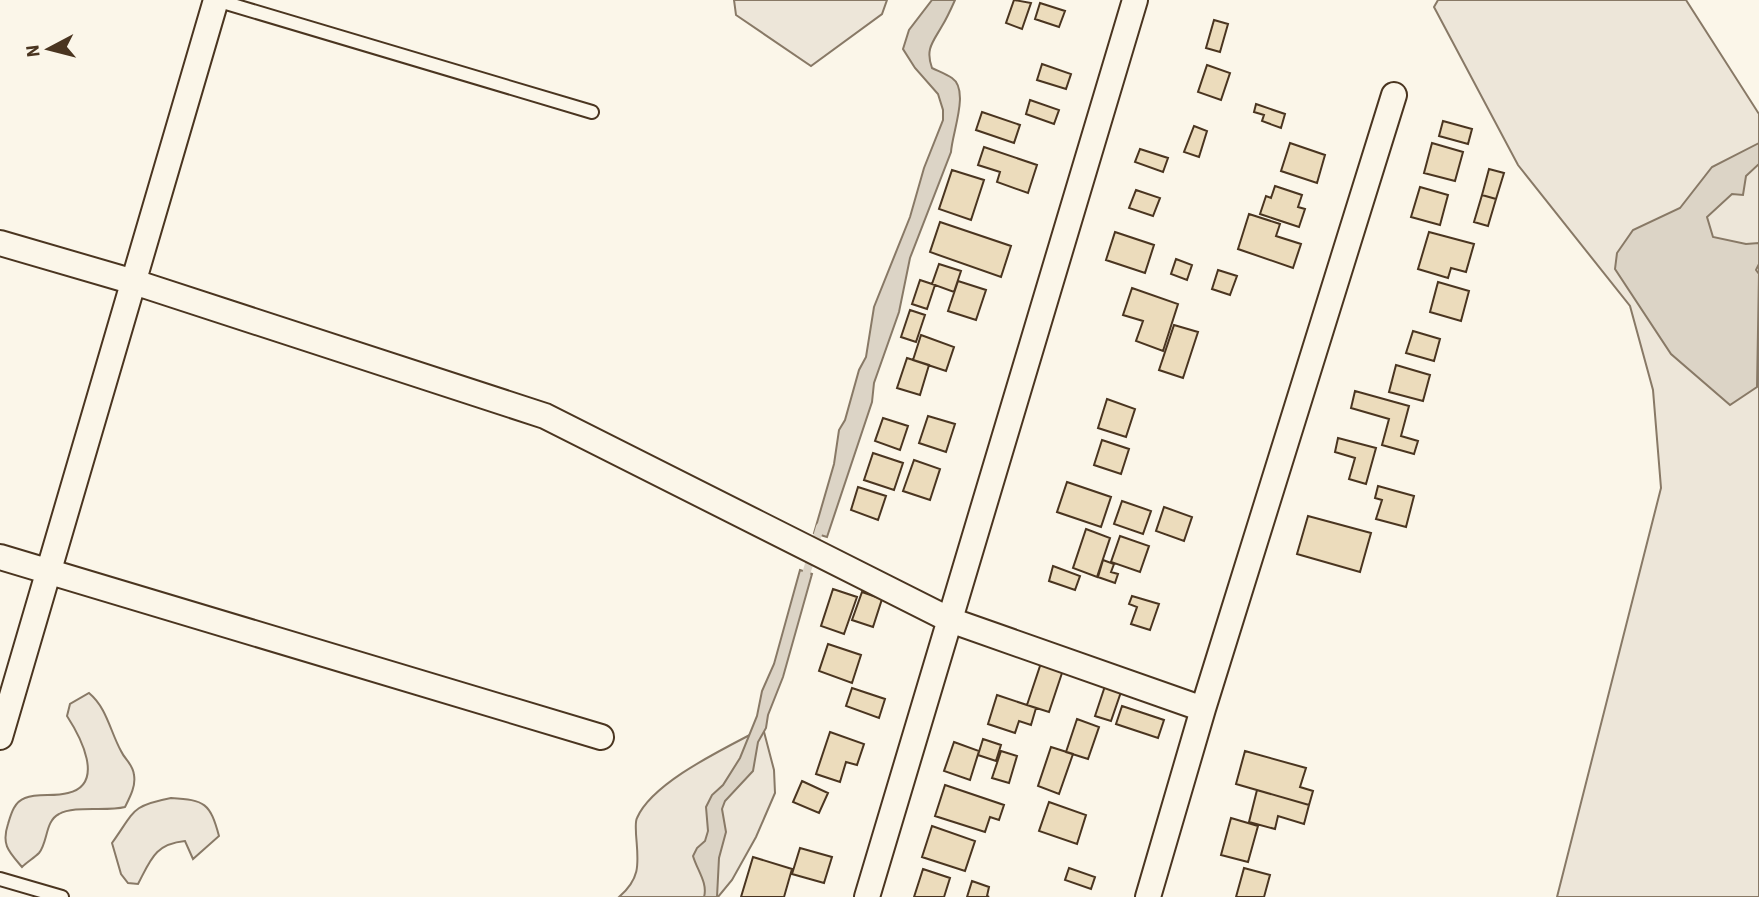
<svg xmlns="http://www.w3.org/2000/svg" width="1759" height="897" font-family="'Source Sans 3',sans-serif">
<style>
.green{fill:#ede6d9;stroke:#887966;stroke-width:2}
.water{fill:#dcd4c6;stroke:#887966;stroke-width:2}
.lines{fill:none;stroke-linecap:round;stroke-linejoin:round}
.stream{stroke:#dcd4c6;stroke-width:8}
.building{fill:#ecdcbc;stroke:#4a3520;stroke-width:2}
.lane-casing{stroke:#4a3520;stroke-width:16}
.street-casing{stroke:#4a3520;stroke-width:28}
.lane{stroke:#fbf6e9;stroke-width:12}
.street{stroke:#fbf6e9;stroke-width:24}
</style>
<rect width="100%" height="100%" fill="#fbf6e9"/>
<path class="green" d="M 734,0 L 887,0 L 882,14 L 811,66 L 736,15 Z
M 1438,0 L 1686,0 L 1759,114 L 1759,897 L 1557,897 L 1661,488 L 1653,390 L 1630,306 L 1518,165 L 1434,7 Z
M 89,693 C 107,708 110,731 121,751 C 125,760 133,764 134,775 C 136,786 130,797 125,807 C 106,812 75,805 59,814 C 45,821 48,842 39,853 C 34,858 27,862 22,867 C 9,852 1,845 8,824 C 11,814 14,802 25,798 C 38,793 54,797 68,793 C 106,784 80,736 67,716 L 70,704 Z
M 763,728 L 774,770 L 775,793 L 756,837 L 732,880 L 718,897 L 619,897 C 642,877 638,862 636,834 C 636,828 635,822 637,818 C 653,781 728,747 763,728 Z
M 171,798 C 205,800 210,803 219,836 L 193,859 L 185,841 C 155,844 151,859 138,884 L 128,883 L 121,874 L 112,843 C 135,811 130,806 171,798 Z"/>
<path class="water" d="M 932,0 L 955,0 C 951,9 947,18 942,26 C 933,42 925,49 932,68 C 938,71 946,74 952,78 C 970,90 952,133 951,152 L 910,258 L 899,312 L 874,383 L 872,402 L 827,537 L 814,533 L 834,464 L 839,430 L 845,420 L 859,370 L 866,357 L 874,307 L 910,217 L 924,168 L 943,120 L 943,110 L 938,94 L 915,68 L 903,49 L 909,30 Z
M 1759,143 L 1759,164 L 1746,176 L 1743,195 L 1732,194 L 1707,217 L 1713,237 L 1746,244 L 1759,243 L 1759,264 L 1756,270 L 1759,274 L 1757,387 L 1730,405 L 1671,354 L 1615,269 L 1617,253 L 1633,230 L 1680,208 L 1712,167 Z
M 800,570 L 812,574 L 783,677 L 768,715 L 766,728 L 758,742 L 753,771 L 725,801 L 722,809 L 726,832 L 719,858 L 717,897 L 704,897 C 708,883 697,870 693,856 L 697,848 L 705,841 L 708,831 L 706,807 L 712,795 L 723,785 L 740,758 L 757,716 L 762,691 L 774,664 Z"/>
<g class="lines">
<path class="stream" d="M 804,581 L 820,527"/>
</g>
<path class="building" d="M 1014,0 L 1031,3 L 1022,29 L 1006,23 Z
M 1040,3 L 1065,11 L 1059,27 L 1035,19 Z
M 1214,20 L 1228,24 L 1220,52 L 1206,48 Z
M 1042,64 L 1071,74 L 1066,89 L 1037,80 Z
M 1207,65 L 1230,73 L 1221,100 L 1198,92 Z
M 1030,100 L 1059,110 L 1054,124 L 1026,114 Z
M 1256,104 L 1285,114 L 1281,128 L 1262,121 L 1264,115 L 1254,112 Z
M 982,112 L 1020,125 L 1014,143 L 976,130 Z
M 1443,121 L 1472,129 L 1468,144 L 1439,136 Z
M 1194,126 L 1207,131 L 1199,157 L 1184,152 Z
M 1290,143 L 1325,155 L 1317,183 L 1281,171 Z
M 1432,143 L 1463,152 L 1455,181 L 1424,173 Z
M 984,147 L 1037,165 L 1028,193 L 997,182 L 1000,172 L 978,165 Z
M 1140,149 L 1168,158 L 1163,172 L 1135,162 Z
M 1489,169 L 1504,173 L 1496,199 L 1482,195 Z
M 952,170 L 984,180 L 971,220 L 939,209 Z
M 1275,186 L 1302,195 L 1298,207 L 1305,209 L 1299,227 L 1260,214 L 1266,196 L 1271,198 Z
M 1420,187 L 1448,195 L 1440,225 L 1411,217 Z
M 1136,190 L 1160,198 L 1153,216 L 1129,208 Z
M 1482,195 L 1496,199 L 1488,226 L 1474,222 Z
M 1249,214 L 1280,224 L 1276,236 L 1301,244 L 1293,268 L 1238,249 Z
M 940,222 L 1011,246 L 1001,277 L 930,252 Z
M 1115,232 L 1154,245 L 1145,273 L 1106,260 Z
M 1429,232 L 1474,244 L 1466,272 L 1451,268 L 1448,278 L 1418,269 Z
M 1176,259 L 1192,265 L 1187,280 L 1171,274 Z
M 939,264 L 961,271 L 954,292 L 932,284 Z
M 1218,270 L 1237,276 L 1230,295 L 1212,289 Z
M 920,280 L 935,285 L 927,309 L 912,304 Z
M 958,281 L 986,290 L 976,320 L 948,311 Z
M 1438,282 L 1469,291 L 1461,321 L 1430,312 Z
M 1132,288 L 1178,304 L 1163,351 L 1136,341 L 1143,321 L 1123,315 Z
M 910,310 L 925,315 L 916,342 L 901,337 Z
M 1174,325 L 1198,332 L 1183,378 L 1159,370 Z
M 1413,331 L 1440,339 L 1434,361 L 1406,353 Z
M 921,335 L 954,347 L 946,371 L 913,360 Z
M 907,358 L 929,365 L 920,395 L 897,388 Z
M 1396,365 L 1430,375 L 1423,401 L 1389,392 Z
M 1355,391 L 1409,406 L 1401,436 L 1418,441 L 1414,454 L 1382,445 L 1389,419 L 1351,408 Z
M 1107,399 L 1135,409 L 1126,437 L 1098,428 Z
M 928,416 L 955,424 L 946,452 L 919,443 Z
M 883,418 L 908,426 L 900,450 L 875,441 Z
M 1338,438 L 1376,448 L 1366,484 L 1349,479 L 1355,458 L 1335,452 Z
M 1102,440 L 1129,449 L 1121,474 L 1094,465 Z
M 873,453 L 903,463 L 894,490 L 864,480 Z
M 914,460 L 940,469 L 930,500 L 903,491 Z
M 1067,482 L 1111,497 L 1101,527 L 1057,512 Z
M 1378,486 L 1414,496 L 1406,527 L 1376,519 L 1382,500 L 1375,498 Z
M 858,487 L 886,496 L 878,520 L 851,510 Z
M 1122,501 L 1151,511 L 1143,534 L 1114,524 Z
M 1164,507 L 1192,517 L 1184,541 L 1156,531 Z
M 1308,516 L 1371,533 L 1360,572 L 1297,554 Z
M 1086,529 L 1110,538 L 1097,577 L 1073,568 Z
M 1120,536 L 1149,546 L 1140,572 L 1111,562 Z
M 1103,560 L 1114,564 L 1111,572 L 1118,574 L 1115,583 L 1098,577 Z
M 1053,566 L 1080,576 L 1075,590 L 1049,581 Z
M 833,589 L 857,597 L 844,634 L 821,626 Z
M 862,592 L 882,599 L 873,627 L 852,620 Z
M 1132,596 L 1159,604 L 1150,630 L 1131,624 L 1137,607 L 1129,604 Z
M 828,644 L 861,655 L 852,683 L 819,671 Z
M 1043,657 L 1065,664 L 1049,712 L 1027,705 Z
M 1106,683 L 1122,689 L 1111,721 L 1095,716 Z
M 852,688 L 885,699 L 879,718 L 846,706 Z
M 997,695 L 1036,708 L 1031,725 L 1019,721 L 1015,733 L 988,724 Z
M 1122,706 L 1164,720 L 1158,738 L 1116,724 Z
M 1077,719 L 1099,727 L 1088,759 L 1066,752 Z
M 830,732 L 864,744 L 857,765 L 846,762 L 840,782 L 816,774 Z
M 983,739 L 1001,745 L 996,761 L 978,755 Z
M 954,742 L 979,751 L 970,780 L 944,771 Z
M 1051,747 L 1073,754 L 1059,794 L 1038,786 Z
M 1001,751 L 1017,756 L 1009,783 L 992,778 Z
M 1245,751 L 1306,768 L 1300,787 L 1313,791 L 1309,805 L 1236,784 Z
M 802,781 L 828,793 L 819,813 L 793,802 Z
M 945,785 L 1004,805 L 999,820 L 990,817 L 985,832 L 935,816 Z
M 1257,790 L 1309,805 L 1304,824 L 1278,816 L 1275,829 L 1249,822 Z
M 1049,802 L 1086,815 L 1077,844 L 1039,831 Z
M 1231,818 L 1258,826 L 1248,862 L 1221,855 Z
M 932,826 L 975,841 L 965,871 L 922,857 Z
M 800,848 L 832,857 L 824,883 L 792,874 Z
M 753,857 L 792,869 L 784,897 L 741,897 Z
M 1069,868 L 1095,877 L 1091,889 L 1065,880 Z
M 1244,868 L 1270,875 L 1264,897 L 1236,897 Z
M 923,869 L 950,878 L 944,897 L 914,897 Z
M 972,881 L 989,887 L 987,896 L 989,897 L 967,897 Z"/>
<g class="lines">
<defs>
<path id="lane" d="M 216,0 L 592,112
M 0,879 L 62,897"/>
<path id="street" d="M 0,243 L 134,282 L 545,416 L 950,620 L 1203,709
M 0,557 L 601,737
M 0,737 L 216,0
M 867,897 L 1135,0
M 1148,897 L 1203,709 L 1394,95"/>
</defs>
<use href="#lane" class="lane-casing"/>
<use href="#street" class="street-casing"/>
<use href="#lane" class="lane"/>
<use href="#street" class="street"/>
</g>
<g transform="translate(49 49) rotate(263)" stroke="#fbf6e9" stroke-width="5" paint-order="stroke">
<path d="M0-5L12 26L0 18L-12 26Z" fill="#4a3520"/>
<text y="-10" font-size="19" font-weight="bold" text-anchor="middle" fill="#4a3520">N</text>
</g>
</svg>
